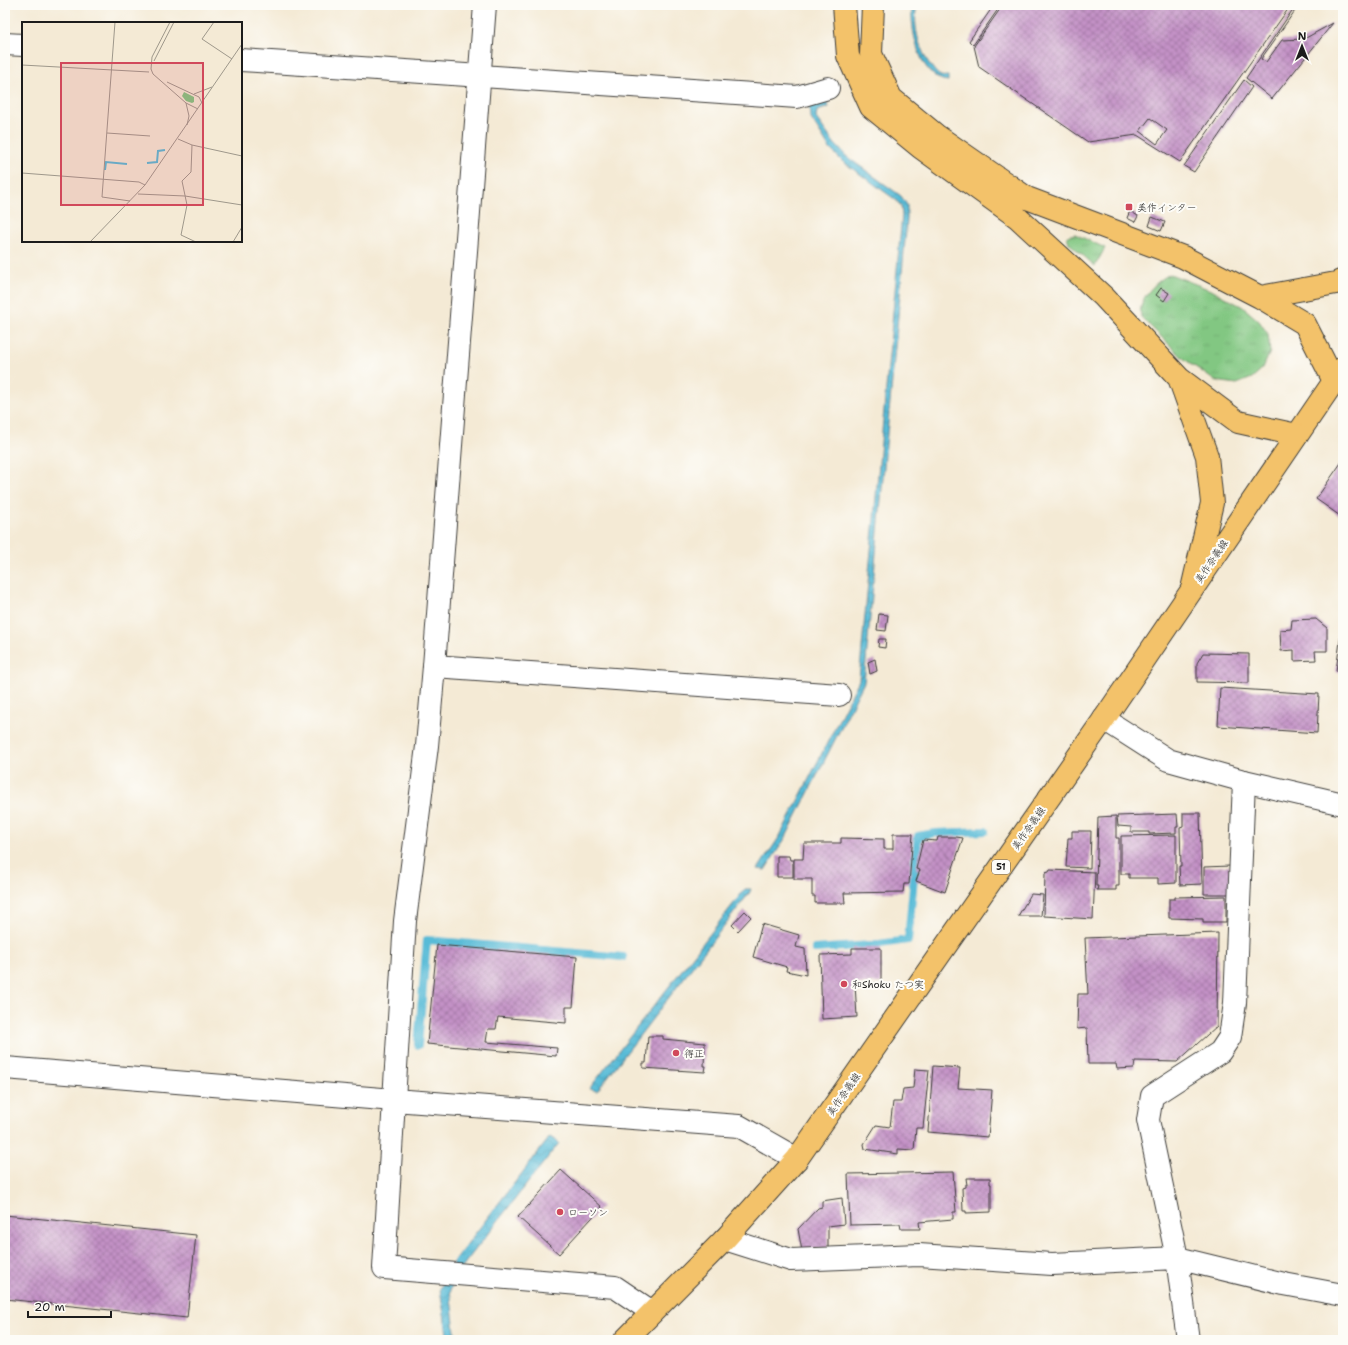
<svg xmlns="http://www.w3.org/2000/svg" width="1348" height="1345" font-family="'Shantell Sans','Klee One',sans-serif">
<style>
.grass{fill:url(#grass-tufts);stroke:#4f724f}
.water{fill:url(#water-waves);stroke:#3a6c7a}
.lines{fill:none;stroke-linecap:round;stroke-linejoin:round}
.stream{stroke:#58bbd7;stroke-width:8}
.building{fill:url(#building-cross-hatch);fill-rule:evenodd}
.minor-casing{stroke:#3c3b38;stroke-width:24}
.tertiary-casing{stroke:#3c3b38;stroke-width:24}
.primary-casing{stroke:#3c3b38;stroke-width:24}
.motorway-casing{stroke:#3c3b38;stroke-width:24}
.minor{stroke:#fff;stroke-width:22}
.tertiary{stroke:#fff;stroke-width:22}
.primary{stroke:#f3c26a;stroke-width:22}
.motorway{stroke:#f3c26a;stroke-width:22}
.poi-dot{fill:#d1495b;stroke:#fdfcf7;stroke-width:1.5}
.labels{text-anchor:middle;stroke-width:4;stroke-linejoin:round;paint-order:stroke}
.shield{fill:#fdfcf7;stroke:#605f5e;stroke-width:1}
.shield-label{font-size:9px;font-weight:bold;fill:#1c1c1c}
.poi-label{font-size:10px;fill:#1c1c1c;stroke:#fdfcf7;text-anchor:start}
.street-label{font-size:10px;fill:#1c1c1c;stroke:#fdfcf7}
.inset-river{fill:none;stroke:#58bbd7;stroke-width:2}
.inset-road{fill:none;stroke:#9e988b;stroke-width:1}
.view{fill:#d1495b;fill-opacity:0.15;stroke:#d1495b;stroke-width:2}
.inset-edge{fill:none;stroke:#1c1c1c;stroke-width:2}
</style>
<defs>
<pattern id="grass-tufts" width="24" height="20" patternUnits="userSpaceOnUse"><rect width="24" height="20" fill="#82c782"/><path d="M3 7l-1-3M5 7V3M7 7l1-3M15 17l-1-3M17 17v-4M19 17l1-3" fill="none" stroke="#70aa70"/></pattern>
<pattern id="water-waves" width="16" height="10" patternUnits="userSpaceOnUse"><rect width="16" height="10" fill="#58bbd7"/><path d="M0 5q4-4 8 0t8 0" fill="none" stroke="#4ca0b8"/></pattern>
<pattern id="building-cross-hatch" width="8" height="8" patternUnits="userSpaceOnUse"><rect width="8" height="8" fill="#c391c6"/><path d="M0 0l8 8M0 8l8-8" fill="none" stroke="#9e76a0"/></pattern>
</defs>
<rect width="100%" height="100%" fill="#fdfcf7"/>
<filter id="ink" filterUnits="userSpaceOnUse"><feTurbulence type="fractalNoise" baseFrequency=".025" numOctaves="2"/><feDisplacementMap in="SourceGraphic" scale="8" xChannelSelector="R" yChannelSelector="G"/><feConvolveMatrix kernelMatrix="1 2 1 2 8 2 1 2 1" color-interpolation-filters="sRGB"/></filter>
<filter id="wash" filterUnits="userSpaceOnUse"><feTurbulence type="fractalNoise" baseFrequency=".012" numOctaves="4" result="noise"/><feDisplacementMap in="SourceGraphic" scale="16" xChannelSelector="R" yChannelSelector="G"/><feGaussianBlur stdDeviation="0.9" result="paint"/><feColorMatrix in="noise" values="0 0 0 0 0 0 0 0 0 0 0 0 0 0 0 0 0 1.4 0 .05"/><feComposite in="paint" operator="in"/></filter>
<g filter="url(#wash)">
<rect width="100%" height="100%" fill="#f4ead5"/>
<path class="grass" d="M 1075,234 L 1105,248 L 1095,266 L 1069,243 L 1067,236 Z
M 1170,274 L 1213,291 L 1243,307 L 1259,321 L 1268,334 L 1270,352 L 1263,368 L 1252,378 L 1237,384 L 1215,381 L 1183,358 L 1141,317 C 1141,314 1140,310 1141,307 C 1143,294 1158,280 1170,274 Z"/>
<path class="water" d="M 912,5 L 917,5 C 912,26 920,54 934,70 C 936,72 938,75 941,76 C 943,77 946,76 948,76 L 948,81 C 919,79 910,28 912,5 Z
M 827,101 L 829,107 L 817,111 L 816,118 L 834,143 L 846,156 L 901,196 L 907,205 L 907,219 L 864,682 L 786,837 L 765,870 L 758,869 L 780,836 L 859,680 L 902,215 L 901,206 L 896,200 L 842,161 L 830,149 L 810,117 L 809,105 Z
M 745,889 L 751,889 L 750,892 L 597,1091 L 589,1089 Z
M 550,1137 L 559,1143 L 465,1263 L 450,1290 L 456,1340 L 448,1340 L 440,1289 L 454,1261 Z"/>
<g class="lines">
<path class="stream" d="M 815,949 L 872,945 L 908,940 L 918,836 L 935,833 L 985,831
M 418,1045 L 427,940 L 623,957"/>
</g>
<g id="blocks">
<path class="building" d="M 994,5 L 1001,5 L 973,45 L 969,41 Z
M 1003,5 L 1291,5 L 1180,162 L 1137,135 L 1088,142 L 979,67 L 974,46 ZM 1150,118 L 1167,130 L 1157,144 L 1140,131 Z
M 1296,5 L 1299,5 L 1261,59 L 1266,62 L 1282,40 L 1304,39 L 1333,23 L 1272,99 L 1246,78 Z
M 1244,80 L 1252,87 L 1194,172 L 1184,166 Z
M 1130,211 L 1138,216 L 1135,222 L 1127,218 Z
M 1152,217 L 1165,222 L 1161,231 L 1149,226 Z
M 1161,288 L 1169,293 L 1164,301 L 1156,295 Z
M 1343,460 L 1343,518 L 1316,499 Z
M 879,614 L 888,615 L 886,631 L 877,630 Z
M 1316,619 L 1327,628 L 1327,651 L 1315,651 L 1316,660 L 1294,661 L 1294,650 L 1281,651 L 1280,630 L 1291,629 L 1292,620 Z
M 1342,626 L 1343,626 L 1343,673 L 1336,671 Z
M 879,639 L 886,639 L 885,648 L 878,647 Z
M 1203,653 L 1249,654 L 1249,683 L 1197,682 L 1197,663 Z
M 875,659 L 877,671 L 870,674 L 868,662 Z
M 1220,688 L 1319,694 L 1317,733 L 1218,726 Z
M 1183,813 L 1200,813 L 1202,884 L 1180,885 L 1179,866 L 1181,866 L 1180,828 L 1183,827 Z
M 1177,814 L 1178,827 L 1176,827 L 1176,833 L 1149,834 L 1149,832 L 1131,832 L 1131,827 L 1118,826 L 1117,816 Z
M 1116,816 L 1116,838 L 1119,838 L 1119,886 L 1116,886 L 1116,890 L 1097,890 L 1098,886 L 1096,886 L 1098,817 Z
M 1072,831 L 1091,831 L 1090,868 L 1066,867 L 1068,838 L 1072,838 Z
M 893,834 L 913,834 L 909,884 L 904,884 L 903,892 L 844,893 L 845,903 L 815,903 L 815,896 L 812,896 L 812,879 L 794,879 L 794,859 L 803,859 L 804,843 L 841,843 L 841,838 L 884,839 L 884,849 L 893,849 Z
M 1176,835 L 1176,883 L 1158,884 L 1158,878 L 1129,878 L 1129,874 L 1121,874 L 1121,836 Z
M 938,837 L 956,837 L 963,838 L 945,892 L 916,881 L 920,870 L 916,869 L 923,840 L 937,841 Z
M 777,856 L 789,856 L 790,860 L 793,860 L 793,877 L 777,877 Z
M 1230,866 L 1231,894 L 1204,894 L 1204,867 Z
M 1050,870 L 1095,872 L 1093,919 L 1044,916 L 1045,873 L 1049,872 Z
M 1031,894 L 1043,895 L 1041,916 L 1018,916 Z
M 1226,896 L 1226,922 L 1203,922 L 1203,919 L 1169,918 L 1169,899 L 1175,899 L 1175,897 Z
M 745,911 L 751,917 L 738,931 L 732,925 Z
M 762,924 L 799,935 L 796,947 L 805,949 L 806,975 L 786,971 L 787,967 L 753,957 Z
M 1218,933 L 1217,1026 L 1177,1062 L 1135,1061 L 1134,1068 L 1117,1069 L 1116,1064 L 1088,1064 L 1087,1028 L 1077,1029 L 1078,994 L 1088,994 L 1085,938 Z
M 437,945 L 577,957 L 573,1007 L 566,1007 L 566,1023 L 498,1017 L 496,1029 L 488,1029 L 486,1042 L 557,1048 L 556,1056 L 427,1044 Z
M 852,948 L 881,948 L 881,983 L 855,984 L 857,1017 L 822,1019 L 820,955 L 852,954 Z
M 648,1036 L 663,1036 L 663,1039 L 705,1043 L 704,1066 L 706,1066 L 705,1072 L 643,1068 L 643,1063 L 646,1063 Z
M 933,1066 L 960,1068 L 958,1088 L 992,1090 L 988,1137 L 928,1132 Z
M 915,1069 L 929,1070 L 923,1128 L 916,1128 L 914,1150 L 898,1149 L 898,1154 L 865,1149 L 864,1144 L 876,1125 L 890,1127 L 893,1102 L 901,1102 L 903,1089 L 913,1088 Z
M 561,1170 L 602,1207 L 559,1254 L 518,1217 Z
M 953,1172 L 956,1212 L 953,1212 L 953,1219 L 919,1222 L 920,1229 L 901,1229 L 900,1224 L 850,1225 L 848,1174 Z
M 966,1178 L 990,1178 L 990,1184 L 991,1184 L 991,1212 L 966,1213 L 966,1211 L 963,1211 L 962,1188 L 965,1187 L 965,1185 L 967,1185 Z
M 842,1198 L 844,1224 L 828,1226 L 828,1248 L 802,1251 L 798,1229 L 818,1208 L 822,1207 L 822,1201 Z
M 5,1215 L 196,1235 L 187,1318 L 5,1299 Z"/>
</g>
</g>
<g filter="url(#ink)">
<use href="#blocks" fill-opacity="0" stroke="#3c3b38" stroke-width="1"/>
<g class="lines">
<defs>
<path id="minor" d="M 5,44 L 23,45
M 241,60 L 797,97 L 828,88
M 434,666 L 839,695
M 394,1100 L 384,1268 L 615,1287 L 652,1312
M 725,1239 L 791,1260 L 919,1255 L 1052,1264 L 1177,1258 L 1284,1284 L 1343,1295
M 1188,1340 L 1177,1258 L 1148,1120 L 1152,1096 L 1220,1052 L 1230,1037 L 1235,1003 L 1244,781"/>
<path id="tertiary" d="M 1104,719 L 1168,760 L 1244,781 L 1343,804
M 5,1068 L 394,1100 L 739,1126 L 797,1159
M 394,1100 L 405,921 L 427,746 L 434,666 L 485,5"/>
<path id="primary" d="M 625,1340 L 725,1239 L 797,1159 L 1104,719 L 1343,368"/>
<path id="motorway" d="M 844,5 L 848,56 L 871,107 L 920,147 L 1017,217 L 1104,297 L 1179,378 L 1207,456 L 1212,503 L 1192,589
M 873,5 L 871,54 L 891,98 L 936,135 L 1027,198 L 1183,257 L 1260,297 L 1305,324 L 1334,381
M 1260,297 L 1336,283 L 1343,280
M 1179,378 L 1238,422 L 1297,435"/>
</defs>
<use href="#minor" class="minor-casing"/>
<use href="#tertiary" class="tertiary-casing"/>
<use href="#primary" class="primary-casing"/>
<use href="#motorway" class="motorway-casing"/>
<use href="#minor" class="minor"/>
<use href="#tertiary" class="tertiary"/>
<use href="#primary" class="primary"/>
<use href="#motorway" class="motorway"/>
</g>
</g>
<g class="poi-dot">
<rect x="1125" y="203" width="8" height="8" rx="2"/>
<circle cx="844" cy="984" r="4"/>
<circle cx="676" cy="1053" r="4"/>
<circle cx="560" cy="1212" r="4"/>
</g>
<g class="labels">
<rect class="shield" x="992" y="860" width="18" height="14" rx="3"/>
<g class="shield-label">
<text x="1001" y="870">51</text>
</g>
<g class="poi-label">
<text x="1137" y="211">美作インター</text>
<text x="852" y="988">和Shoku たつ実</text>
<text x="684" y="1057">得正</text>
<text x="568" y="1216">ローソン</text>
</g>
<g class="street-label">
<text transform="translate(1211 561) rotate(-56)" y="4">美作奈義線</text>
<text transform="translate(1028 828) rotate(-55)" y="4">美作奈義線</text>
<text transform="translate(843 1094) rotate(-55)" y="4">美作奈義線</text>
</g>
</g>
<g transform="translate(22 22)">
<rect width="220" height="220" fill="#f4ead5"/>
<path d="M 162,70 L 172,75 L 172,80 L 170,81 L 164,79 L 160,74 Z" fill="#82c782"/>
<path class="inset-river" d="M 125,141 L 135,140 L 136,129 L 143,128M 83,148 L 84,140 L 105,142"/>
<path class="inset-road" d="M 93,0 L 80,175 L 108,179M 148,0 L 130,35 L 129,47 L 131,52 L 164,81 L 167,94 L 165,103M 192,0 L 180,17 L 210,37M 132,39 L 152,0M 0,43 L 127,50M 145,60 L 177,75 L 180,81M 172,72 L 190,65M 164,81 L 176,87M 85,111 L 128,114M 156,117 L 170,123 L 220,134M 170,123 L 169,150 L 160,159 L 165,183 L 159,213 L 174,220M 0,151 L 117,160 L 123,163M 116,172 L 163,174 L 220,183M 68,220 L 123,163 L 220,22M 211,220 L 220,205"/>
<path class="view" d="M 39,41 L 181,41 L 181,183 L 39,183 Z"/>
<rect width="220" height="220" class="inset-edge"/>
</g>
<rect width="1348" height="1345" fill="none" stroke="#fdfcf7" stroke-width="20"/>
<g transform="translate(1302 46)" stroke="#fdfcf7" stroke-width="3" paint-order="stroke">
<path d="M0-3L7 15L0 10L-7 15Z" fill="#1c1c1c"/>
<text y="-6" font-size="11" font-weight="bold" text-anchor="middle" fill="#1c1c1c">N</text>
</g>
<path d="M28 1311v6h83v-6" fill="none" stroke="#1c1c1c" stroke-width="2"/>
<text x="34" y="1311" font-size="12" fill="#1c1c1c" stroke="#fdfcf7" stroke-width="3" paint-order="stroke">20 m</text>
</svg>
